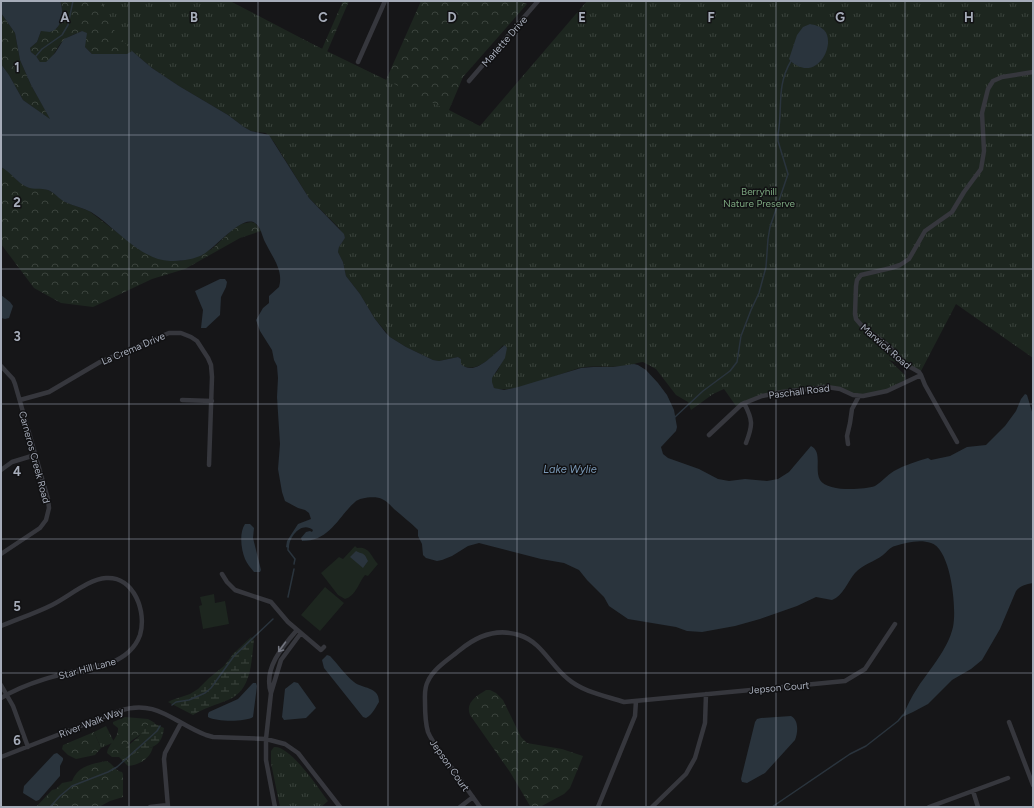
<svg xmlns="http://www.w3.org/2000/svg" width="1034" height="808" font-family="Figtree,sans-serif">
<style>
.forest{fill:url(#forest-crowns)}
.wetland{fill:url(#wetland-marsh)}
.park{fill:url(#park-tufts)}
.garden{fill:#1d261f}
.water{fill:#2a343d}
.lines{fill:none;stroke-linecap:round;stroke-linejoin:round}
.stream{stroke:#2a343d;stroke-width:1.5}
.minor{stroke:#36373d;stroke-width:4.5}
.oneway{stroke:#747781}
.grid{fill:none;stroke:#a6acb9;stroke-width:1;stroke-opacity:0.55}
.labels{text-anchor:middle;stroke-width:3;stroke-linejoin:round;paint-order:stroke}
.street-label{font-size:10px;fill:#a6acb9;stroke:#111113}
.park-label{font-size:10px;fill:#7ba67f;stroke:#111113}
.water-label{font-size:11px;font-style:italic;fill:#7a99b7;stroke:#111113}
.grid-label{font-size:13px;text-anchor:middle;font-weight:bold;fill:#a6acb9;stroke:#111113;stroke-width:3;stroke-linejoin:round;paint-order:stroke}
</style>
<defs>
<pattern id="forest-crowns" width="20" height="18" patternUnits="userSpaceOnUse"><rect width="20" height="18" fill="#1d261f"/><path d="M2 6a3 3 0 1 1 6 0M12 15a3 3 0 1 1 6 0" fill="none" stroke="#3b433d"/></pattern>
<pattern id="wetland-marsh" width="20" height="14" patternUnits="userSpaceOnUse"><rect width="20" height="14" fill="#1d261f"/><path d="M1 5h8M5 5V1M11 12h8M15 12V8" fill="none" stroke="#3b433d"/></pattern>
<pattern id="park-tufts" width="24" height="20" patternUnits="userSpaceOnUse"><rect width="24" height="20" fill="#1d261f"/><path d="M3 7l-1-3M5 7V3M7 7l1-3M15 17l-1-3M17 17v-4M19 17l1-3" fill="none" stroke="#3b433d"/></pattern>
</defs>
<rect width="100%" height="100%" fill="#161618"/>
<path class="forest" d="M 60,1 L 230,1 L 322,49 L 343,1 L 349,1 L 327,52 L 386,80 L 421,1 L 520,1 L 527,4 L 463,77 L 449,110 L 474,123 L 127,54 L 92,54 L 85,47 L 82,31 C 75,34 68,36 62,42 C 55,48 52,66 40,62 L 36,56 L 31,52 L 30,48 L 37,42 L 41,31 L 57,28 C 62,18 64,11 60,1 Z
M 1,13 L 15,33 L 20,60 L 31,85 L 51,120 L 23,100 L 9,75 L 1,64 Z
M 1,167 L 8,171 L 19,182 L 48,190 L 55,194 L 65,202 L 89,211 L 135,246 L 147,254 L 180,261 L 184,260 L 212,249 L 232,230 L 241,224 L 251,222 L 255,223 L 261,231 L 240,238 L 185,269 L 152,279 L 93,307 L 61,303 L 34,288 L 1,244 Z
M 486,690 L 490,690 L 496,693 L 503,700 L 521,737 L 527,743 L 562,749 L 583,756 L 570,788 L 564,794 L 540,807 L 530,806 L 510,772 L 470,715 C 465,702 477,696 486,690 Z
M 125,717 L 148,719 L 155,723 L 146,726 L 143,733 L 131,741 L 122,755 L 127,757 L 134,752 L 153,747 C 150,759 139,765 128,766 L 119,757 L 112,757 L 107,753 C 108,744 119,738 118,728 L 113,724 L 113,722 Z
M 94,732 L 101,748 L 95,755 L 76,759 L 68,755 L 62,749 L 63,745 Z
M 106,761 C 113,763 115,771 122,772 L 123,774 L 123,797 L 110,801 L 99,807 L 36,807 L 52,790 L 56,789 L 62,783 L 72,781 C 78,766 91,764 106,761 Z"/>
<path class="wetland" d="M 251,637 L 254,640 C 251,663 252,690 228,700 C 216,705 204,708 193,715 L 168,702 L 172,700 L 190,694 L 198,689 L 209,678 L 224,666 L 233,654 Z
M 153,723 L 164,728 C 161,754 144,744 128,758 L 122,755 L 122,752 C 130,742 142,737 146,726 Z"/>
<path class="park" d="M 103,1 L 229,1 L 296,36 L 480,126 L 587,1 L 1033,1 L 1033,358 L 956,304 L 921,371 L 889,360 L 905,375 L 905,380 L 884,391 L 856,395 L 841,388 L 782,391 L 736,406 L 724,389 L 713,394 L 691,410 L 688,402 L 676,395 L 656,369 L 643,362 C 637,362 631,366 625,366 C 610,368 594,365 580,368 C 560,373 511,395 494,388 C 488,374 494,378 499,368 C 502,362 502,352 503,345 C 495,355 474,376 461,364 L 461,359 L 458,357 L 439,361 L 433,360 L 406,347 L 390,337 L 386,332 L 375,319 L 360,294 L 346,276 L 343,262 L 338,252 L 339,247 L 345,238 L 339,228 L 309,198 L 274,142 L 266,133 L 251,131 L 244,127 L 228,115 L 179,86 L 152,68 L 132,51 L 116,33 L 103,11 Z
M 106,726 L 114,742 L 101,748 L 94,732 Z
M 274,747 C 290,745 319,789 328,801 L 321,807 L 280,807 L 271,763 L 271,751 Z"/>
<path class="garden" d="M 355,546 L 357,548 C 370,546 371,557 378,564 L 368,576 L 365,575 C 359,582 356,596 345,599 L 338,595 L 321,573 L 339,557 L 343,559 Z
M 325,587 L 344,603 L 320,631 L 301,615 Z
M 214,594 L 215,603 L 225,601 L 229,624 L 203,629 L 199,606 L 202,605 L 200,597 Z"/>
<path class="water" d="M 1,1 L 60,1 C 64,10 63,29 50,32 C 47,32 44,31 41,31 L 37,42 L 30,48 L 31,52 L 36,56 L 40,62 L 46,62 L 55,53 L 64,39 L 82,31 L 87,33 L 85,47 L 92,54 L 127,54 L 132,51 L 152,68 L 179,86 L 228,115 L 244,127 L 251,131 L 269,135 L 309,198 L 344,234 L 345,238 L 339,247 L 338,252 L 343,262 L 346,276 L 360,294 L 375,319 L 386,333 L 390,337 L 406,347 L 433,360 L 439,361 L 458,357 L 461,359 L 461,364 C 475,378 495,352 505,345 L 507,348 L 505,358 L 492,378 L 492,382 L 494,388 L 504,390 L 518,387 L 581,368 L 593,367 L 613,367 L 634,364 L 638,365 L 646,370 L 658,383 L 667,395 L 674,410 L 677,427 L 676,431 L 661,447 L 663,454 L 668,458 L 699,469 L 718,479 L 729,481 L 745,479 L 767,481 L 778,479 L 789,472 L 811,446 C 823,452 814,469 820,480 C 827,492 863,490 875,486 C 882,482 887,475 894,471 C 905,465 917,461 928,458 L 931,460 L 950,456 L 967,447 L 986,445 L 1005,426 L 1016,411 L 1021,399 L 1025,394 L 1027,395 L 1033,415 L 1033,583 C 1026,584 1020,586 1016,591 L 1000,629 L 982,660 L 971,669 L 952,680 L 928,704 L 913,712 L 902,717 C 907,707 911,697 918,687 C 930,669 948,649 953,627 C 957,609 951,549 931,543 C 919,539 906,543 895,546 C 890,547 887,552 883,555 C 874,562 863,564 855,573 C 848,581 843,596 832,600 L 816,597 L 797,606 L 760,619 L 735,626 L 702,632 L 687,631 L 676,627 L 628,619 L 609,606 L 604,597 L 587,580 L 579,570 L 564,563 L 541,559 L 479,543 L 468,546 L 452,556 L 442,560 L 437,561 L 426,558 L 423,555 L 422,544 L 418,536 L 418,530 C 410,522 402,516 394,509 C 391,506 387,501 382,499 C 377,496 360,497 355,502 C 338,517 330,541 302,541 L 301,538 L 306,532 L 310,531 L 312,532 L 313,530 C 302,521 289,536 289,548 L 288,548 L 286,547 L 287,541 L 298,524 L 311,519 L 309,513 L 305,510 L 298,508 L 285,501 L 282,492 L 278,469 L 280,444 L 277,397 L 278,378 L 277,366 L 274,360 L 272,350 L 260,331 L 256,320 L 263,308 L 269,303 L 269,296 L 279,287 C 284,270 272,257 265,242 C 262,236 261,227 255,223 C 241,214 214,251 200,256 C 191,260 180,261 170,261 C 140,260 115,227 91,212 C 83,208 74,206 65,202 C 59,199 55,193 48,190 C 41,188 34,190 27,187 C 17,183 11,172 1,167 L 1,64 L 9,75 L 23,100 L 50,119 L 31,85 L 20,60 L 15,33 L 1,13 Z
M 810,24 C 815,25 820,26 824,30 C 836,42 820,79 796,65 C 793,63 791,62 789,59 L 797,35 L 803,27 Z
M 220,279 L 225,279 L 227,282 L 226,287 L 221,297 L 220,315 L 206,328 L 201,328 L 203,310 L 195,291 Z
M 1,295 L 10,302 L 13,306 L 9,318 L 5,319 L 1,318 Z
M 245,524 L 250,524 L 254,528 L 253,538 L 261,570 L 260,572 L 254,572 C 251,568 247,564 245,559 C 241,549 239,533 245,524 Z
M 356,551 C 364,555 364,552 368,561 L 363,568 L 350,557 Z
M 327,655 L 330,656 C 338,664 345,675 354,682 C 362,689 379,686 379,702 C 375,708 373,714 366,718 L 363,717 L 324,668 L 322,660 Z
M 294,682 L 298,683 L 316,708 L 306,718 L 284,720 L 282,717 L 285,689 Z
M 253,683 L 256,683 L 257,686 L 253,717 C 245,722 217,722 208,717 L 208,714 L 209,712 L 238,699 Z
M 791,716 C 799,720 798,733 795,740 L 765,773 L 747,783 L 742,782 L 741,779 L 755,722 L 757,719 L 761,718 Z
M 57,753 L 63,758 L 63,760 L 60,766 L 60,776 L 39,800 L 36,801 L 23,793 L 24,786 L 54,754 Z"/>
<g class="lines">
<path class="stream" d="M 36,56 L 42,49 L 62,35 L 68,25 L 73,1
M 675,417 L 703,391 L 730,371 L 737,362 L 741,336 L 751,310 L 759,293 L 766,267 L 768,239 L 770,227 L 788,174 L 778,141 L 778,134 C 783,108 776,86 791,61
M 288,548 L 288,550 L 295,559 L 294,564
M 288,597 L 294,569
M 172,705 L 176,702 L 189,700 L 205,693 L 211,688 L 234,656 L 273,619
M 50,807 L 60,796 L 72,786 L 108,772 L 117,767 L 157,731 L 160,726
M 772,807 L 850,754 L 866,746 L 898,721 L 903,715"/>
<path class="minor" d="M 358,62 L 385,1
M 469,81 L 538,1
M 1,366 L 13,379 L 15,384 L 48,499 L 49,508 L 46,520 L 40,528 L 1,554
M 20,400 L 49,392 L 100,362 L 169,333 L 181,333 L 191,337 L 197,341 L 208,358 L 211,365 L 212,377 L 209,465
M 182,400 L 212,401
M 744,403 C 753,420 753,425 746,443
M 709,435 L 742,404 L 762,396 L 782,392 L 827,387 L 840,389 L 853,395 L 863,396 L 887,391 L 921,375
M 957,442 L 925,385 L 921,375 L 919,372 L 905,364 L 889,346 L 862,326 L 856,319 L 855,314 L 856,286 L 857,280 L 861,275 L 891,268 L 900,265 L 909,259 L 925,231 L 952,212 L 964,192 L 981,169 L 984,151 L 982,113 L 988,89 L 993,81 L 1002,77 L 1033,72
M 848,444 L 847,436 L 850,423 L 852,409 L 859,396
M 1,470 L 12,462 L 35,455
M 222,574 L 227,582 L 235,590 L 271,602 L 288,622 L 321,650 L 324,647
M 1,626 C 18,619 36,613 52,605 C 68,597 89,579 106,578 C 134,576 147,612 140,635 C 135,649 123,658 110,663 C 73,672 34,678 1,698
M 1,685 L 13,706 L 28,747
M 271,693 L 281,660 L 301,633
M 1009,722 L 1033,785
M 1,757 L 119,711 C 156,698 174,723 206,735 L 213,737 L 266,739 L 285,744 L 298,753 L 340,807
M 973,791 L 978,807
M 150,807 L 168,805
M 168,807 L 164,759 L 165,753 L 181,723
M 275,807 L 266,760 L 266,739 L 271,693 C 263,669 282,647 297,630
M 460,807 L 473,797
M 480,807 C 469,792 458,776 446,760 C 440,751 432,742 428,732 C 425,722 425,712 425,702 C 425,695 424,688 428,681 C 434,668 449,659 460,650 C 478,635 497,628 519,635 C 542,642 550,665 568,679 C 583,692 606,696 624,702 L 845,681 L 865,669 L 895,624
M 598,807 L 635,716 L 636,701
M 652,807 L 686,774 L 695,758 L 705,723 L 706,694
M 929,807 L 1008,778"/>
</g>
<defs><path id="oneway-shaft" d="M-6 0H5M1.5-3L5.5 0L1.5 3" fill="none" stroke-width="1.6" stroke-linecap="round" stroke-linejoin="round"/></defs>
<use class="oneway" href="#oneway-shaft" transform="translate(282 647) rotate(126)"/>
<path class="grid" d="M 129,1 L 129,807M 258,1 L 258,807M 388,1 L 388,807M 517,1 L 517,807M 646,1 L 646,807M 776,1 L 776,807M 905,1 L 905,807M 1,135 L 1033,135M 1,269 L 1033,269M 1,404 L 1033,404M 1,539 L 1033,539M 1,673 L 1033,673"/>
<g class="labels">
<g class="street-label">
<text transform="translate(504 41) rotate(-49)" y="4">Marlette Drive</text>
<text transform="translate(886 346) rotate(41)" y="4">Marwick Road</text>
<text transform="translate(133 348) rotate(-23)" y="4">La Crema Drive</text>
<text transform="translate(799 391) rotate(-7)" y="4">Paschall Road</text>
<text transform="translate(35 457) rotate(75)" y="4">Carneros Creek Road</text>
<text transform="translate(87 668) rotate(-15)" y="4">Star Hill Lane</text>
<text transform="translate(779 687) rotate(-5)" y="4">Jepson Court</text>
<text transform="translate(91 722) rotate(-21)" y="4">River Walk Way</text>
<text transform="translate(450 765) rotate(55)" y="4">Jepson Court</text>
</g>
<g class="park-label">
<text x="759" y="195">Berryhill<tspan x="759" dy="12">Nature Preserve</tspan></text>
</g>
<g class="water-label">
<text x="570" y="473">Lake Wylie</text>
</g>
</g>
<g class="grid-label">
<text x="65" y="22">A</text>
<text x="194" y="22">B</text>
<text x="323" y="22">C</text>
<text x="452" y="22">D</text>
<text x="582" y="22">E</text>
<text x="711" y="22">F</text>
<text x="840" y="22">G</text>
<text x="969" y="22">H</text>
<text x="17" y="72">1</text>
<text x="17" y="207">2</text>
<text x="17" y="341">3</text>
<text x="17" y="476">4</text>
<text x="17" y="611">5</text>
<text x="17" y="745">6</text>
</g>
<rect width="1034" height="808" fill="none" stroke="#a6acb9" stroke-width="4"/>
</svg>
